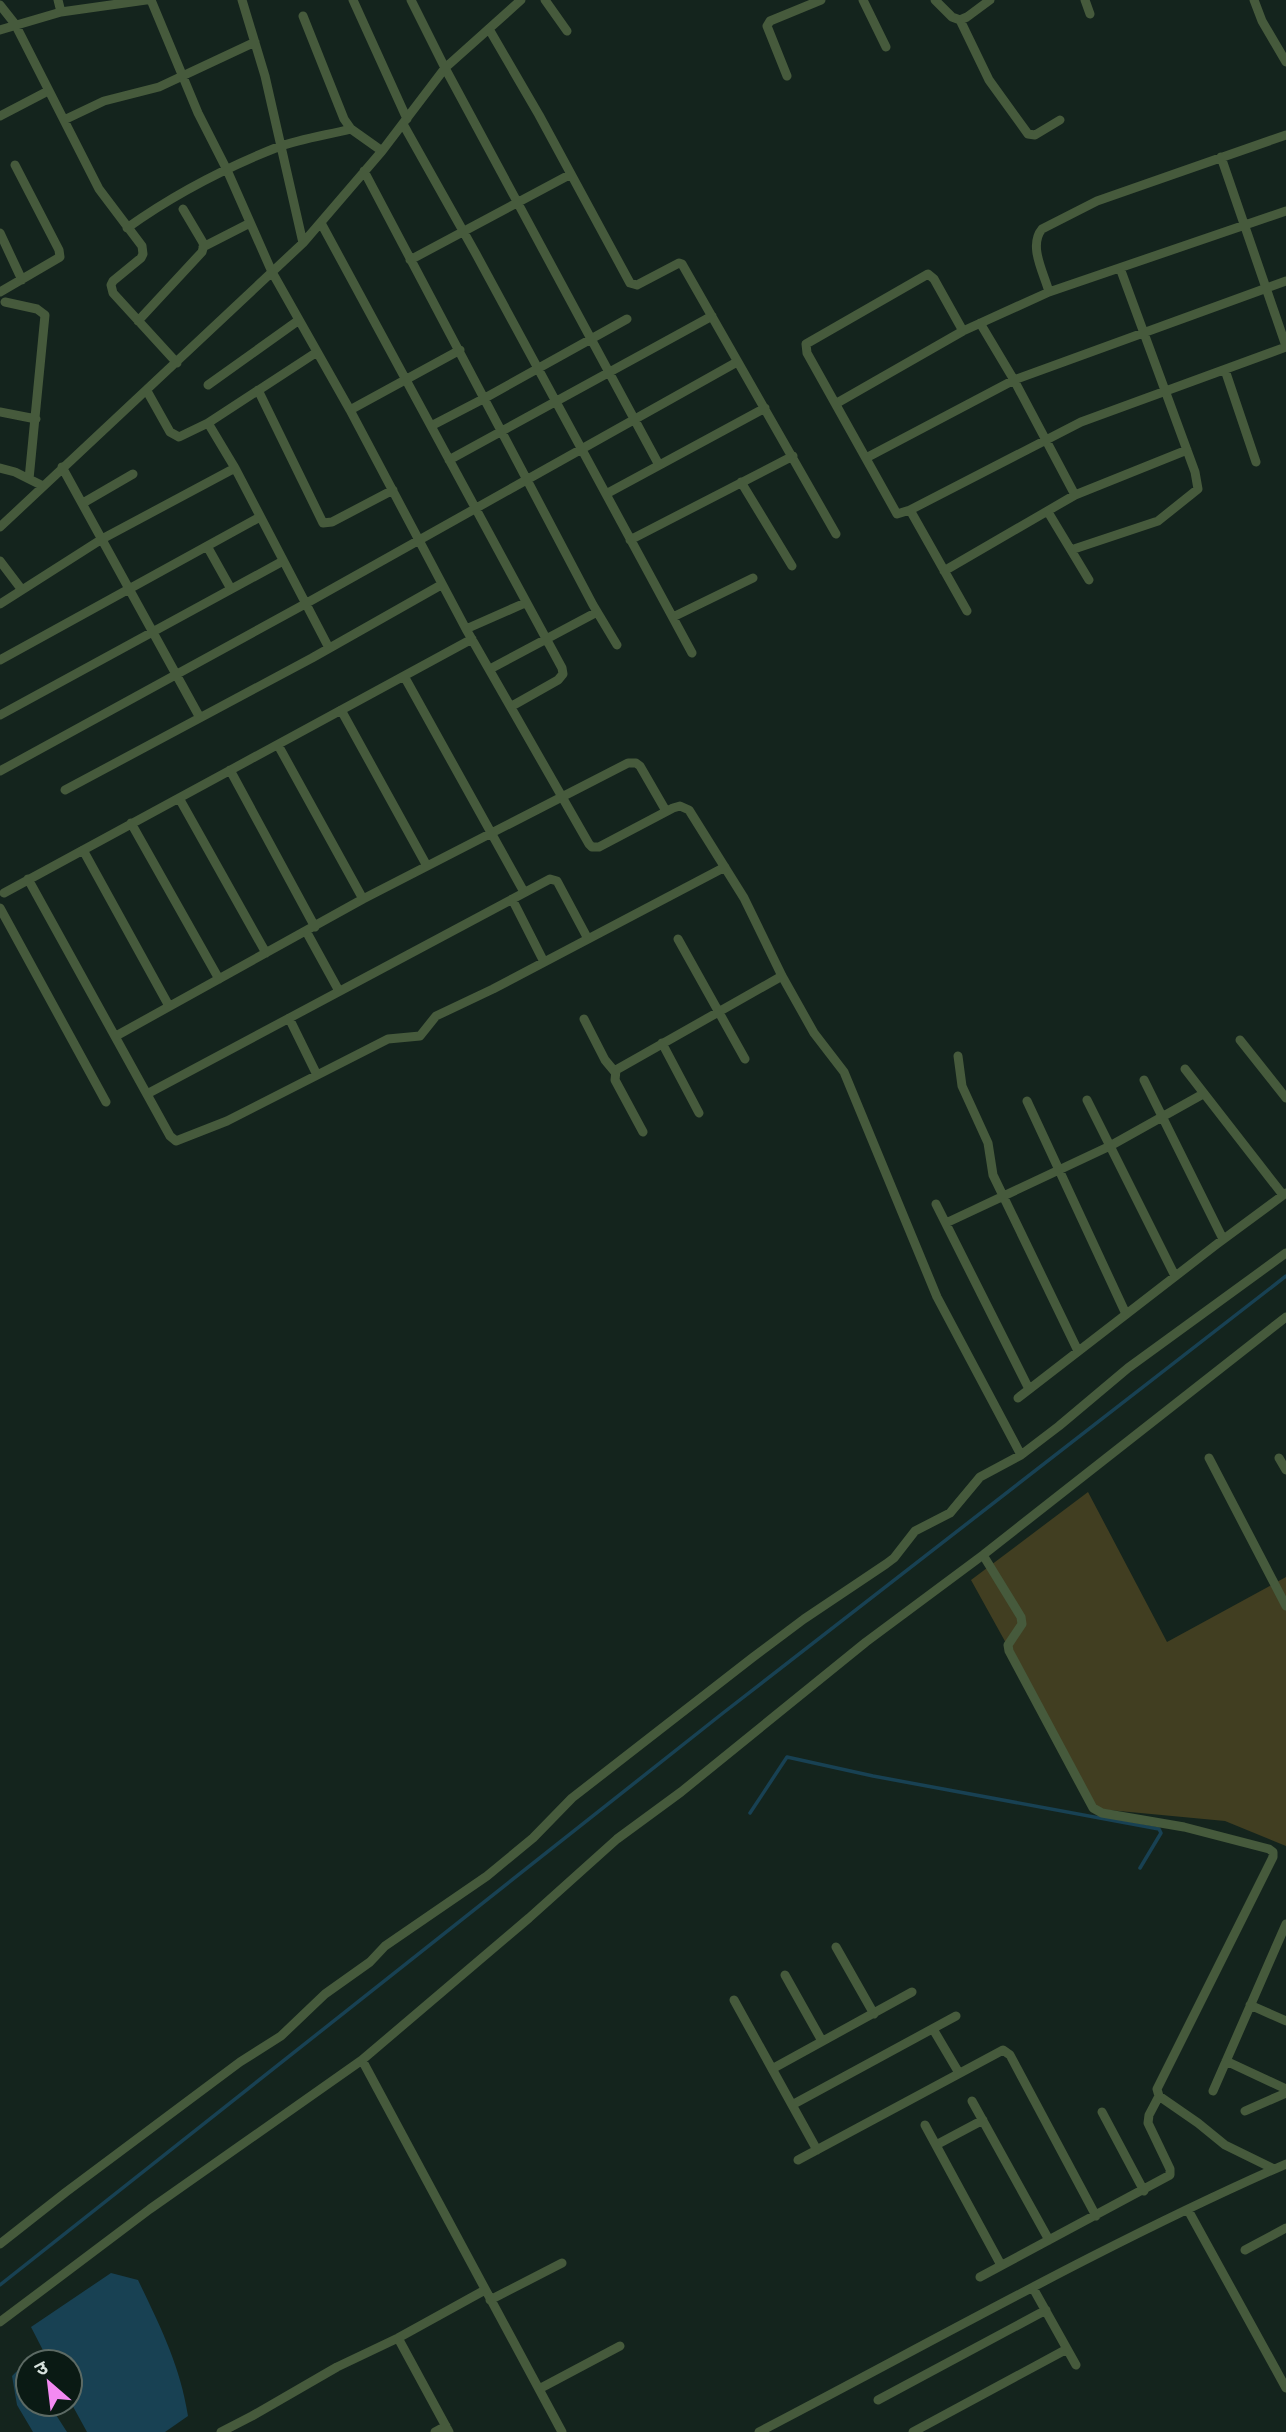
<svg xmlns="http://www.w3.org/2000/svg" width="1286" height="2432" font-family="Quicksand,'Noto Sans Devanagari',sans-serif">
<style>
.green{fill:#413e21}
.water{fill:#184153}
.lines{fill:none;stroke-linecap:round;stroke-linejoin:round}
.stream{stroke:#184153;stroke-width:3.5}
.street{stroke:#465a3c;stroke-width:9}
</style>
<rect width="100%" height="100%" fill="#14241d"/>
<path class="green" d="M 1088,1492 L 1167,1642 L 1286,1577 L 1286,1846 L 1225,1821 L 1098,1809 L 971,1580 Z"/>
<path class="water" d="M 111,2273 L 138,2280 C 160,2326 180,2365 188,2416 L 165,2432 L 87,2432 L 70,2401 L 70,2362 L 49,2362 L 31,2327 Z
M 23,2365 L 28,2373 L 28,2404 L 49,2404 L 67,2432 L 33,2432 L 17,2405 L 12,2376 Z"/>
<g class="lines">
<path class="stream" d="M 750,1813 L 787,1757 L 873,1776 L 1159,1829 L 1161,1833 L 1140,1868
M 0,2285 L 723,1713 L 1286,1276"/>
<path class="street" d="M 58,0 L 61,12
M 151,0 L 198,113 L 227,170 L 272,272 L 350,410 L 466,629 L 589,844 L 592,847 L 599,847 L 673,808 L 680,806 L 689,810 L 744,898 L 782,976 L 814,1033 L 844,1072 L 937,1297 L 1021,1455
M 242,0 L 265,76 L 303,243
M 353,0 L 407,119
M 411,0 L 445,68 L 659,465
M 545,0 L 567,31
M 863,0 L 886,47
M 935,0 L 952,17 L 960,20 L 967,17 L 990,0
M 1085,0 L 1090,14
M 1254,0 L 1262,21 L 1286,62
M 0,5 L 15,24 L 99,189 L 142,246 L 143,254 L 141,258 L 113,281 L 111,285 L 113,293 L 177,363
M 303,16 L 344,119 L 351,129 L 382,151
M 960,20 L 989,80 L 1028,134 L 1035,135 L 1060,120
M 489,29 L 539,115 L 630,283 L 637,285 L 679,263 L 682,264 L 836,534
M 0,30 L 61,12 L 146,0
M 787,76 L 767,26 L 770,21 L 821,0
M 0,116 L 48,91
M 64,120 L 104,101 L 159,87 L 255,42
M 403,124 L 476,254 L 692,653
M 1221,157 L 1286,346
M 364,171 L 593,605 L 617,645
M 321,223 L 562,668 L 563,674 L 558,680 L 512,706
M 127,228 C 173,195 225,168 278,147 C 301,139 327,135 351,129
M 0,233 L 22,280
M 203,247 L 250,223
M 410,260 L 571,174
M 0,292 L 60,257 L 59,250 L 15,165
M 1049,292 C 1044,273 1028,246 1042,229 L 1097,201 L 1286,135
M 5,302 L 37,309 L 45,315 L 29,479
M 138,321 L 202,252 L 204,245 L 202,241 L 183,209
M 980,323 L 1014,380 L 1075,495
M 963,331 L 934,279 L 928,274 L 806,344 L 807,353 L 897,514 L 910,510 L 1081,422 L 1286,347
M 1225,370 L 1256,462
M 208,385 L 299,320
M 258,390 L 323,523 L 332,522 L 393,490
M 147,391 L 170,432 L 179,437 L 208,423 L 317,352
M 837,403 L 963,331 L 1049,292 L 1286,211
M 350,410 L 460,350
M 0,412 L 36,419
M 208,423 L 235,468 L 329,648
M 431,426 L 485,398 L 627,319
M 866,458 L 1014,380 L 1286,281
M 449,460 L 712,316
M 62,467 L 199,716
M 0,468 L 15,472 L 43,486
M 741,482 L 792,566
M 606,494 L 765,408
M 83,503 L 133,474
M 910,510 L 967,611
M 1048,512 L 1089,580
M 0,527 L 303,243 L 382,151 L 445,68 L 521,0
M 630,540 L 793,456
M 207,546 L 231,589
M 1071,550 L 1158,521 L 1198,489 L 1195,472 L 1184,442 L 1120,268
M 0,561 L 22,590
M 944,571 L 1075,495 L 1187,450
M 0,604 L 102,539 L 235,468
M 673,617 L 753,578
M 466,629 L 525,603
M 0,660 L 260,517
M 490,669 L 597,612
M 404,676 L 524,892
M 341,710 L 427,866
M 0,715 L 283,561
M 278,745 L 363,899
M 230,770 L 315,927
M 0,771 L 305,604 L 737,362
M 65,790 L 312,658 L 441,585
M 179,798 L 266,953
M 131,823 L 219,979
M 83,850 L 169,1006
M 28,879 L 170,1136 L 176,1141 L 227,1121 L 388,1039 L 420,1036 L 436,1016 L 493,989 L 725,867
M 4,893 L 472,639
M 512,899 L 544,962
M 0,908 L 106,1102
M 306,931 L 339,991
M 678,939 L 745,1059
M 289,1018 L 317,1075
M 584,1019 L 605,1060 L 615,1072
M 116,1036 L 363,899 L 628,763 L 636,763 L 640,766 L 666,811
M 1240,1040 L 1286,1098
M 662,1043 L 699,1113
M 958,1056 L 962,1086 L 988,1143 L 993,1175 L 1078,1351
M 1185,1069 L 1283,1195
M 1144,1080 L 1223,1239
M 147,1094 L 550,879 L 557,881 L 588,939
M 1087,1100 L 1175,1276
M 1027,1101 L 1126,1314
M 643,1132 L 615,1080 L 616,1070 L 782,976
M 936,1204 L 1029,1389
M 946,1223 L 1110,1146 L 1203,1094
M 1018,1398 L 1217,1244 L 1286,1193
M 1209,1458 L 1286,1606
M 1279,1458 L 1286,1470
M 983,1555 L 1021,1617 L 1022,1624 L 1008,1645 L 1009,1651 L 1093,1808 L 1102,1813 L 1184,1827 L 1269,1849 L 1273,1852 L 1273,1857 L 1157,2089 L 1159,2096 L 1198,2123 L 1225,2145 L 1274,2169
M 836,1947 L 874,2014
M 785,1975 L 822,2041
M 734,2000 L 817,2150
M 1250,2005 L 1286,2021
M 933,2029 L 959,2073
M 362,2060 L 562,2432
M 1226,2061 L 1286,2089
M 772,2069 L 912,1992
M 1213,2091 L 1286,1924
M 972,2101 L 1049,2240
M 792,2105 L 956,2016
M 1245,2111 L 1286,2093
M 1102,2112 L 1144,2191
M 925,2125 L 1001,2265
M 936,2145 L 983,2120
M 798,2160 L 1003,2050 L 1010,2055 L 1096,2216
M 1188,2210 L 1286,2388
M 0,2244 L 66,2192 L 240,2062 L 281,2036 L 325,1994 L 370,1962 L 385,1946 L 487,1876 L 533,1838 L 572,1798 L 752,1658 L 804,1619 L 886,1564 L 894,1558 L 915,1531 L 950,1513 L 980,1477 L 1021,1455 L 1059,1426 L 1128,1368 L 1286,1253
M 1245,2250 L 1286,2228
M 980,2277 L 1170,2175 L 1170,2169 L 1148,2123 L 1149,2115 L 1159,2096
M 1033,2288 L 1076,2365
M 490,2300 L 562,2263
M 0,2322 L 150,2209 L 362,2060 L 529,1918 L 617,1839 L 681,1792 L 866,1642 L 983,1555 L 1286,1317
M 398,2338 L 449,2432
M 539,2389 L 620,2346
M 878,2400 L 1046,2310
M 221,2432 L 252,2416 L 337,2367 L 398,2338 L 485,2290
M 435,2432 L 446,2426
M 759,2432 C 934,2341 1106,2243 1286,2164
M 913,2432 L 1067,2349"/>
</g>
<g transform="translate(49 2383) rotate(332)"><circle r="33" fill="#0a1a14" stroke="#5c6a64" stroke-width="2"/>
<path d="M0-5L12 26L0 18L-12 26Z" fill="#f38af2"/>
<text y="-10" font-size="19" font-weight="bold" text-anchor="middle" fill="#d7e2dd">उ</text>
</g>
</svg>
